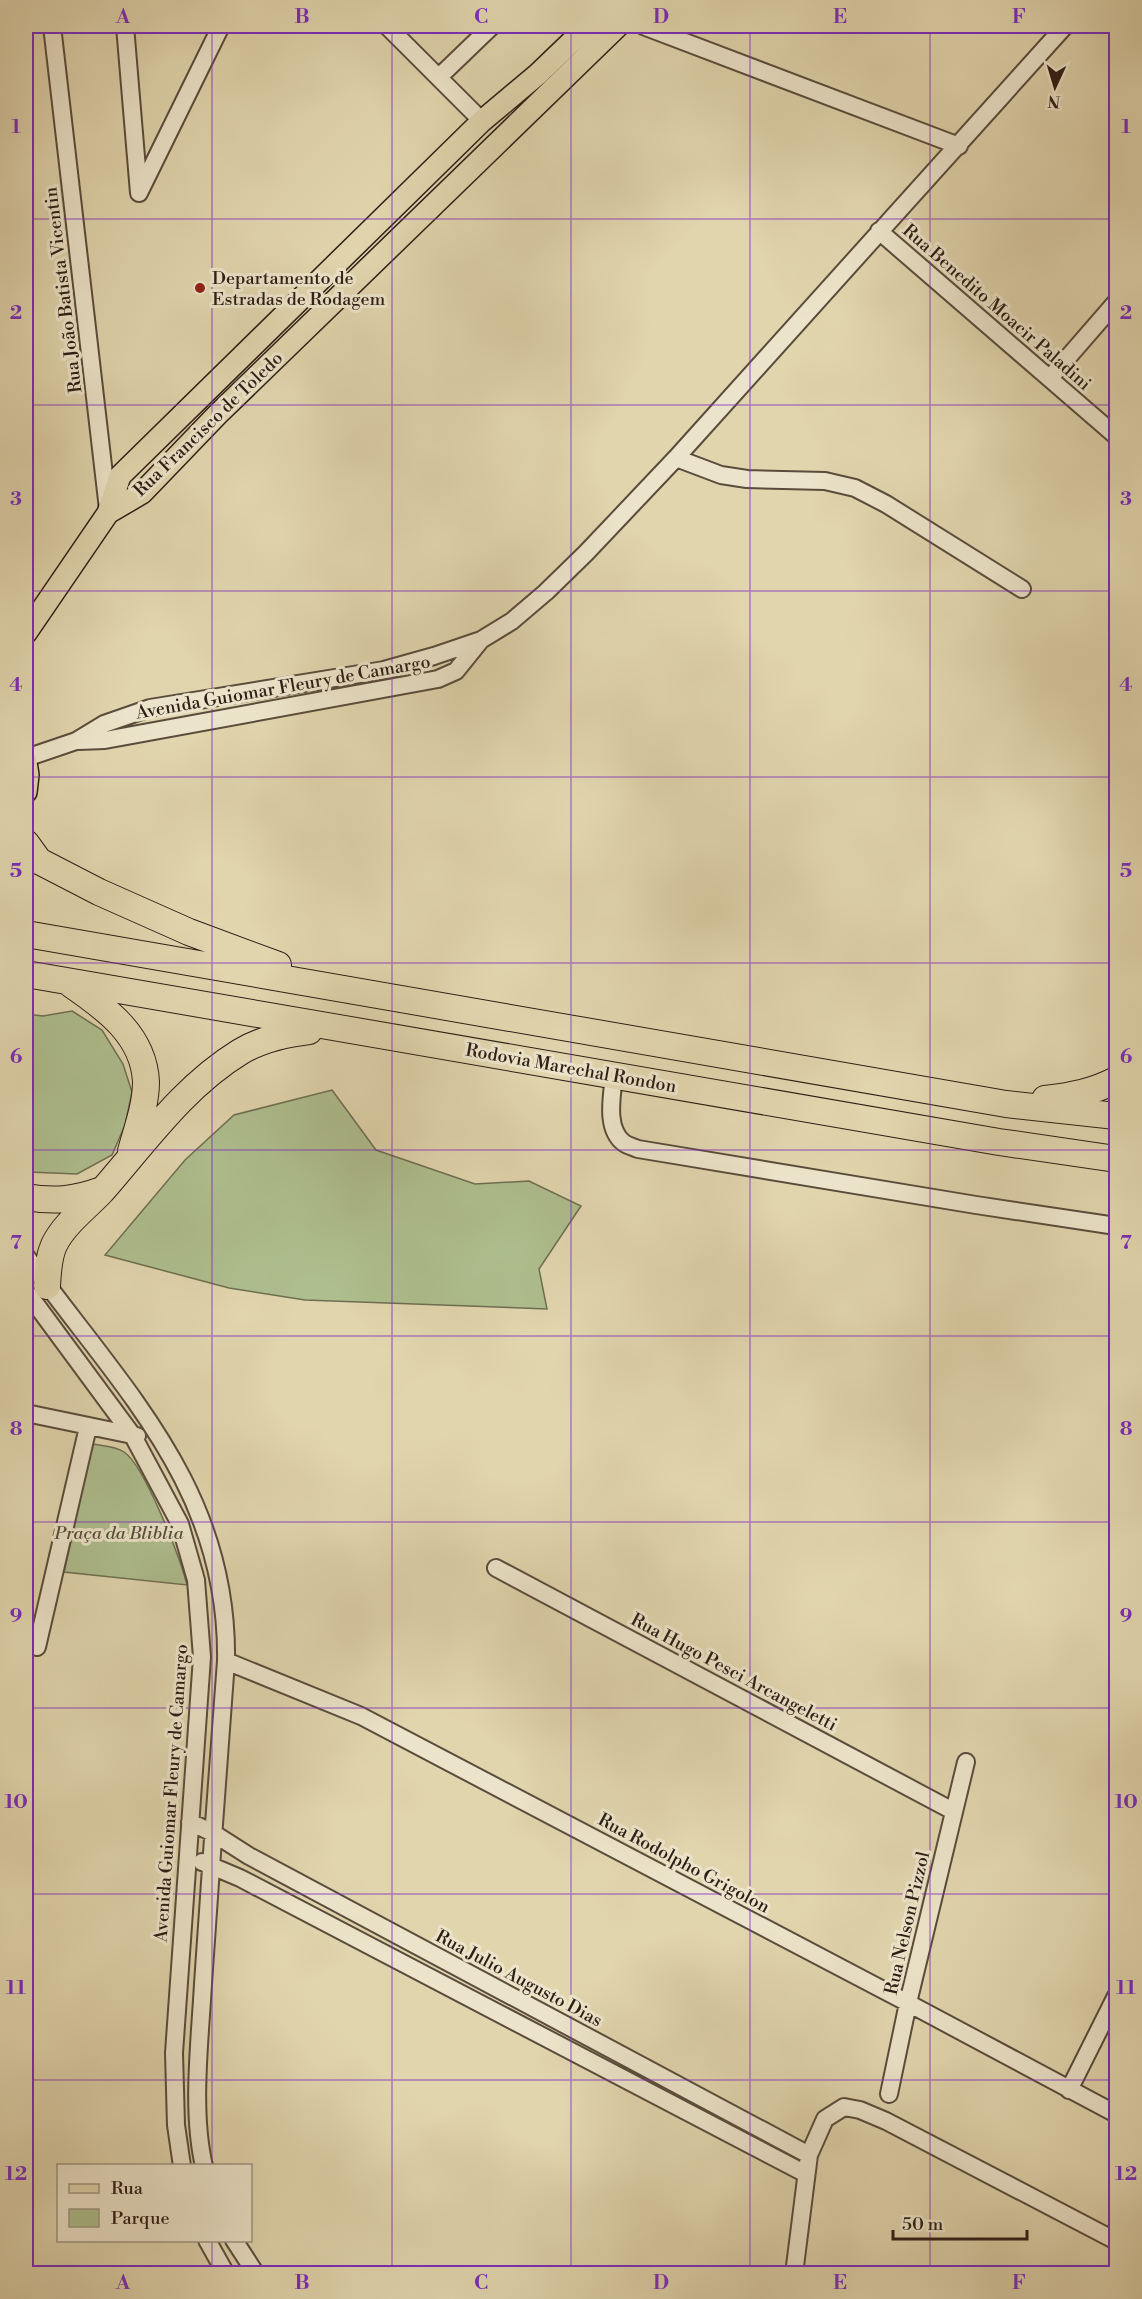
<svg xmlns="http://www.w3.org/2000/svg" width="1142" height="2299" font-family="'Libre Bodoni',serif">
<style>
.green{fill:#aebe8e;stroke:#6e6e52;stroke-width:1.5}
.lines{fill:none;stroke-linecap:round;stroke-linejoin:round}
.minor-casing{stroke:#5a4c3c;stroke-width:20}
.major-casing{stroke:#2d1e16;stroke-width:24}
.highway-casing{stroke:#2d1e16;stroke-width:28}
.minor{stroke:#ece4ca;stroke-width:16}
.major{stroke:#e1d5ae;stroke-width:21}
.highway{stroke:#e1d5ae;stroke-width:26}
.grid{fill:none;stroke:#7b2cbf;stroke-width:1.5;stroke-opacity:0.55}
.poi-dot{fill:#8f2418;stroke:#ece4ca;stroke-width:2}
.labels{text-anchor:middle;stroke-width:6;stroke-linejoin:round;paint-order:stroke}
.poi-label{font-size:18px;fill:#2d1e16;stroke:#ece4ca;text-anchor:start}
.street-label{font-size:18px;fill:#2d1e16;stroke:#ece4ca}
.park-label{font-size:18px;font-style:italic;fill:#544e3a;stroke:#ece4ca}
.neatline{fill:none;stroke:#7b2cbf;stroke-width:2}
.grid-label{font-size:20px;text-anchor:middle;font-weight:bold;fill:#7b2cbf}
</style>
<rect width="100%" height="100%" fill="#e1d5ae"/>
<filter id="stains"><feTurbulence type="fractalNoise" baseFrequency=".00333" numOctaves="4"/><feColorMatrix values="0 0 0 0 .2 0 0 0 0 .09 0 0 0 0 .02 0 0 0 .5 -.17"/></filter>
<radialGradient id="worn" r=".72"><stop offset=".6" stop-color="#630" stop-opacity="0"/><stop offset="1" stop-color="#630" stop-opacity=".3"/></radialGradient>
<path class="green" d="M 72,1011 L 102,1030 L 123,1064 L 132,1092 L 125,1125 L 112,1155 L 77,1174 L 28,1172 L 26,1170 L 26,1014 L 43,1016 Z
M 332,1090 L 376,1150 L 475,1184 L 529,1181 L 581,1206 L 539,1269 L 547,1309 L 305,1300 L 229,1288 L 105,1255 L 185,1160 L 234,1115 Z
M 92,1444 C 103,1446 115,1446 124,1452 C 145,1466 180,1558 187,1585 L 64,1572 Z"/>
<g class="lines">
<defs>
<path id="minor" d="M 52,26 L 108,509
M 125,26 L 139,193 L 221,26
M 387,26 L 482,121
M 643,26 L 959,146
M 439,77 L 492,26
M 879,231 L 1116,436
M 1050,378 L 1116,302
M 676,458 L 721,475 L 747,479 L 825,481 L 855,488 L 886,504 L 1022,589
M 78,741 L 105,740 L 438,679 L 456,671 L 481,640
M 26,758 L 76,741 L 104,724 L 150,708 L 384,670 L 434,656 L 481,640 L 512,621 L 546,592 L 586,553 L 676,458 L 1065,26
M 614,1076 C 612,1096 605,1129 624,1143 C 628,1146 634,1147 638,1149 L 976,1205 L 1116,1226
M 26,1256 C 120,1387 229,1487 226,1661 C 218,1769 210,1876 203,1984 C 200,2040 191,2111 204,2166
M 26,1291 L 133,1436 L 180,1524 L 196,1580 L 202,1657 L 174,2053 L 176,2125 L 182,2166
M 26,1413 L 137,1436
M 496,1568 L 953,1811
M 37,1647 L 88,1427
M 226,1661 L 361,1716 L 908,2003 L 1116,2114
M 190,1822 L 213,1833 L 249,1856 L 809,2155
M 202,1862 L 240,1878 L 806,2174
M 1069,2090 L 1116,1996
M 889,2094 L 908,2003 L 966,1762
M 207,2240 L 226,2274
M 234,2240 L 256,2274
M 794,2274 L 809,2155 L 825,2119 L 844,2107 L 860,2110 L 886,2121 L 1116,2241"/>
<path id="major" d="M 108,513 L 142,493 L 217,415 L 618,26
M 26,633 L 108,513 L 120,476 L 482,121 L 538,74 L 588,26
M 26,762 L 28,775 L 26,792"/>
<path id="highway" d="M 26,843 L 39,861 L 99,892 L 189,932 L 278,965
M 26,934 L 1006,1104 L 1116,1116
M 26,974 L 999,1142 L 1116,1159
M 72,985 C 107,1009 144,1036 146,1082 C 146,1105 137,1129 131,1151
M 1045,1099 C 1071,1096 1093,1092 1116,1080
M 26,1197 C 53,1202 75,1200 102,1190
M 47,1286 C 48,1272 48,1258 54,1245 C 64,1224 86,1208 102,1191 C 145,1142 183,1087 240,1052 C 261,1039 284,1034 309,1031"/>
</defs>
<use href="#minor" class="minor-casing"/>
<use href="#major" class="major-casing"/>
<use href="#highway" class="highway-casing"/>
<use href="#minor" class="minor"/>
<use href="#major" class="major"/>
<use href="#highway" class="highway"/>
</g>
<path class="grid" d="M 212,26 L 212,2166M 392,26 L 392,2274M 571,26 L 571,2274M 750,26 L 750,2274M 930,26 L 930,2274M 26,219 L 1116,219M 26,405 L 1116,405M 26,591 L 1116,591M 26,777 L 1116,777M 26,963 L 1116,963M 26,1150 L 1116,1150M 26,1336 L 1116,1336M 26,1522 L 1116,1522M 26,1708 L 1116,1708M 26,1894 L 1116,1894M 26,2080 L 1116,2080M 212,2240 L 212,2274"/>
<circle class="poi-dot" cx="200" cy="288" r="6"/>
<g class="labels">
<g class="poi-label">
<text x="212" y="284">Departamento de<tspan x="212" dy="21">Estradas de Rodagem</tspan></text>
</g>
<g class="street-label">
<text transform="translate(63 290) rotate(-97)" y="6">Rua João Batista Vicentin</text>
<text transform="translate(997 307) rotate(41)" y="6">Rua Benedito Moacir Paladini</text>
<text transform="translate(208 424) rotate(-44)" y="6">Rua Francisco de Toledo</text>
<text transform="translate(283 687) rotate(-10)" y="6">Avenida Guiomar Fleury de Camargo</text>
<text transform="translate(571 1068) rotate(10)" y="6">Rodovia Marechal Rondon</text>
<text transform="translate(734 1672) rotate(28)" y="6">Rua Hugo Pesci Arcangeletti</text>
<text transform="translate(171 1793) rotate(-86)" y="6">Avenida Guiomar Fleury de Camargo</text>
<text transform="translate(684 1863) rotate(28)" y="6">Rua Rodolpho Grigolon</text>
<text transform="translate(907 1923) rotate(-77)" y="6">Rua Nelson Pizzol</text>
<text transform="translate(519 1978) rotate(28)" y="6">Rua Julio Augusto Dias</text>
</g>
<g class="park-label">
<text x="119" y="1539">Praça da Bliblia</text>
</g>
</g>
<rect width="1142" height="2299" fill="none" stroke="#e1d5ae" stroke-width="66"/>
<rect x="57" y="2164" width="195" height="78" fill="#ece4ca" stroke="#a09582" stroke-width="1.5"/>
<rect x="69" y="2184" width="30" height="9" fill="#e1d5ae" stroke="#a09582" stroke-width="1.5"/>
<text x="111" y="2194" font-size="18" fill="#2d1e16">Rua</text>
<rect x="69" y="2209" width="30" height="18" fill="#aebe8e" stroke="#a09582" stroke-width="1.5"/>
<text x="111" y="2224" font-size="18" fill="#2d1e16">Parque</text>
<g transform="translate(1055 87) rotate(184)" stroke="#ece4ca" stroke-width="4.5" paint-order="stroke">
<path d="M0-4.5L10 22L0 15L-10 22Z" fill="#2d1e16"/>
<text y="-9" font-size="16" font-weight="bold" text-anchor="middle" fill="#2d1e16">N</text>
</g>
<path d="M893 2230v9h134v-9" fill="none" stroke="#2d1e16" stroke-width="3"/>
<text x="902" y="2230" font-size="18" fill="#2d1e16" stroke="#ece4ca" stroke-width="4.5" paint-order="stroke">50 m</text>
<rect x="33" y="33" width="1076" height="2233" class="neatline"/>
<g class="grid-label">
<text x="123" y="23">A</text>
<text x="302" y="23">B</text>
<text x="481" y="23">C</text>
<text x="661" y="23">D</text>
<text x="840" y="23">E</text>
<text x="1019" y="23">F</text>
<text x="16" y="133">1</text>
<text x="1126" y="133">1</text>
<text x="16" y="319">2</text>
<text x="1126" y="319">2</text>
<text x="16" y="505">3</text>
<text x="1126" y="505">3</text>
<text x="16" y="691">4</text>
<text x="1126" y="691">4</text>
<text x="16" y="877">5</text>
<text x="1126" y="877">5</text>
<text x="16" y="1063">6</text>
<text x="1126" y="1063">6</text>
<text x="16" y="1249">7</text>
<text x="1126" y="1249">7</text>
<text x="16" y="1435">8</text>
<text x="1126" y="1435">8</text>
<text x="16" y="1622">9</text>
<text x="1126" y="1622">9</text>
<text x="16" y="1808">10</text>
<text x="1126" y="1808">10</text>
<text x="16" y="1994">11</text>
<text x="1126" y="1994">11</text>
<text x="16" y="2180">12</text>
<text x="1126" y="2180">12</text>
<text x="123" y="2289">A</text>
<text x="302" y="2289">B</text>
<text x="481" y="2289">C</text>
<text x="661" y="2289">D</text>
<text x="840" y="2289">E</text>
<text x="1019" y="2289">F</text>
</g>
<rect width="100%" height="100%" filter="url(#stains)"/>
<rect width="100%" height="100%" fill="url(#worn)"/>
</svg>
